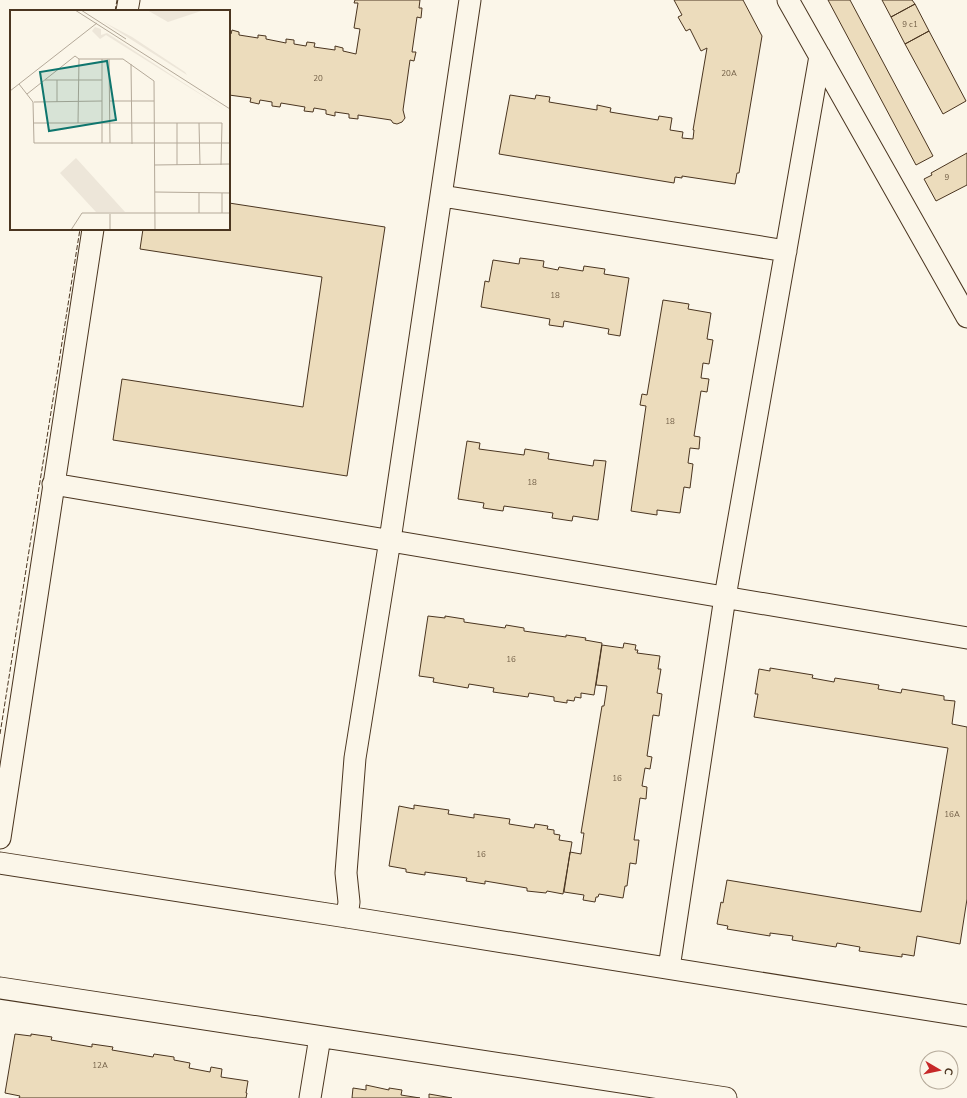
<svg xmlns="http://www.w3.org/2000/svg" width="967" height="1098" font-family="'Nunito Sans',sans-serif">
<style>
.building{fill:#ecdcbc;stroke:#4a3520}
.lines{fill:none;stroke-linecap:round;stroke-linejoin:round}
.minor-casing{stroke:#4a3520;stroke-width:23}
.minor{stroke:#fbf6e9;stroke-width:21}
.fence{stroke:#4a3520;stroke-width:1;stroke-dasharray:5 2;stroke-linecap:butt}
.labels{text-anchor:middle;stroke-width:3;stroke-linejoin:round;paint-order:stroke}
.number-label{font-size:8px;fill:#725f47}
.inset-road{fill:none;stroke:#b4a999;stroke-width:1}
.view{fill:#0f766e;fill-opacity:0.15;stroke:#0f766e;stroke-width:2}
.inset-edge{fill:none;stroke:#4a3520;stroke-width:2}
</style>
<rect width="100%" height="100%" fill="#fbf6e9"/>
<path class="building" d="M 355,0 L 420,0 L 419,8 L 422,8 L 421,18 L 417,17 L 412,52 L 416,52 L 414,61 L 410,60 L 403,110 L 405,118 L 402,122 L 397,124 L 393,123 L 391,120 L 358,115 L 358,119 L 349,118 L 349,114 L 335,112 L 335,116 L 326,114 L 326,110 L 314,108 L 313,112 L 304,111 L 305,107 L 281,103 L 280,107 L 272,106 L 272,102 L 260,100 L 259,104 L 250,102 L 251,98 L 229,95 L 229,34 L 231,34 L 232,30 L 239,32 L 239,35 L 258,38 L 258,35 L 266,36 L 266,39 L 286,43 L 286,39 L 294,40 L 294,44 L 306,46 L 307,42 L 315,43 L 314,47 L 335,50 L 335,46 L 343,48 L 343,51 L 356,54 L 360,29 L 354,28 L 358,3 L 354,3 Z
M 674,0 L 743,0 L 762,36 L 739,173 L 737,173 L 735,184 L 682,176 L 682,178 L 675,177 L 674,183 L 499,154 L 510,95 L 535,99 L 536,95 L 550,97 L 549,102 L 597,110 L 597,105 L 611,108 L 610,112 L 658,120 L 659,116 L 672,118 L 670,130 L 683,132 L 682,138 L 693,139 L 694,130 L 693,130 L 707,48 L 701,51 L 690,29 L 686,31 L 678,17 L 682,15 Z
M 828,0 L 850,0 L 933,156 L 916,165 Z
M 882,0 L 912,0 L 915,4 L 891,17 Z
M 915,4 L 929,31 L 905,44 L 891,17 Z
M 929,31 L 966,101 L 943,114 L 905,44 Z
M 967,153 L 967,185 L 936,201 L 924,179 L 932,175 L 931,173 Z
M 229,203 L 385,227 L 347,476 L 113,440 L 122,379 L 303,407 L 322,277 L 140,249 L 143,229 L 229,229 Z
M 520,258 L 544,261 L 543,267 L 558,270 L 559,267 L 583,271 L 584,266 L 605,269 L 604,274 L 629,278 L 620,336 L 608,334 L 609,329 L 564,321 L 563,327 L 549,325 L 550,319 L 481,307 L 485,281 L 489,282 L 493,260 L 519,264 Z
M 663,300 L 689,304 L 688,309 L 711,313 L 707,339 L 713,340 L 709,364 L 703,363 L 701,378 L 709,379 L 707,392 L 701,391 L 694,436 L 700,437 L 699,449 L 690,448 L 688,463 L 693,464 L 690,488 L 684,487 L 680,513 L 657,510 L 657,515 L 631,511 L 646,406 L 640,405 L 642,394 L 647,395 Z
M 467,441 L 480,443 L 479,449 L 524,455 L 525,449 L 549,453 L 548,459 L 593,466 L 594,460 L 606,461 L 598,520 L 573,516 L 572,521 L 552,518 L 553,513 L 504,506 L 503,511 L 483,508 L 484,503 L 458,499 Z
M 428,616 L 445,618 L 445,616 L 464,619 L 464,622 L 505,628 L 506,625 L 524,628 L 524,631 L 566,637 L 566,635 L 586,638 L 585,640 L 602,643 L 594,695 L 581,693 L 581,698 L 575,697 L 574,701 L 567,700 L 567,703 L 554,701 L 554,697 L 529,693 L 528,697 L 493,692 L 494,688 L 469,684 L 468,688 L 433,682 L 434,678 L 419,676 Z
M 624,643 L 636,645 L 635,650 L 638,650 L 637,653 L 660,656 L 658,669 L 661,669 L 657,693 L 662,694 L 659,716 L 653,715 L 647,756 L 652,757 L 650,769 L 645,768 L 642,786 L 647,787 L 646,799 L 640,798 L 634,840 L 639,840 L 636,864 L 630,863 L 627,886 L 625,886 L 623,898 L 599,894 L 598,897 L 596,897 L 595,902 L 583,900 L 584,895 L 564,892 L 570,852 L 581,854 L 584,833 L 581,833 L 602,706 L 604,706 L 607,686 L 596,685 L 602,645 L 623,648 Z
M 770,668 L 813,675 L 812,678 L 834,682 L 835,678 L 879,685 L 878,689 L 901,693 L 902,689 L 944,696 L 944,700 L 955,701 L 952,724 L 967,727 L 967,899 L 960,944 L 917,936 L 914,956 L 902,954 L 902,957 L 859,951 L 860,947 L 837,943 L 836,947 L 792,940 L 793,936 L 770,933 L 770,936 L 727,929 L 728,926 L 717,924 L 721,902 L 723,903 L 727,880 L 921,912 L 948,748 L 754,717 L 758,694 L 755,694 L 759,669 L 770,671 Z
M 414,805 L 449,810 L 448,814 L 474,818 L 474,814 L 510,819 L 509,824 L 534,828 L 535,824 L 548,826 L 547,829 L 554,830 L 554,834 L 560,835 L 559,840 L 572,842 L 563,894 L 547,891 L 546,893 L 527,891 L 527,888 L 485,881 L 485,884 L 466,881 L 467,878 L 425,872 L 425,875 L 406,872 L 406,869 L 389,866 L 399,806 L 414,809 Z
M 15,1034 L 31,1036 L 31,1034 L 52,1037 L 51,1040 L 92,1047 L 92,1044 L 113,1047 L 112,1050 L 153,1057 L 154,1054 L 174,1057 L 174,1060 L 190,1063 L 189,1068 L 210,1072 L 211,1067 L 222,1069 L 221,1077 L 248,1081 L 246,1093 L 247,1093 L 246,1098 L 19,1098 L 20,1096 L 5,1093 Z
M 366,1085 L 389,1090 L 389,1088 L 402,1090 L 401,1095 L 420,1098 L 352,1098 L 353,1088 L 366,1090 Z
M 429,1094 L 452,1098 L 429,1098 Z"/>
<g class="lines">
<defs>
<path id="minor" d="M 788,0 L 967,317
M 127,11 L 129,0
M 442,196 L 786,251
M 53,484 L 967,638
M 0,838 L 93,229
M 0,863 L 347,917 L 967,1016
M 347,917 L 349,902 L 346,873 L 355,758 L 390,540 L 470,0
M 669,968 L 725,597 L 820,56
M 0,988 L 726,1098
M 310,1098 L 320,1037"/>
</defs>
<use href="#minor" class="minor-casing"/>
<use href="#minor" class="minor"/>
<path class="fence" d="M 115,11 L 117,0
M 0,734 L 80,229"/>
</g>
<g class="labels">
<g class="number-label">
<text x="910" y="27">9 с1</text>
<text x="729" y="76">20А</text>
<text x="318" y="81">20</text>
<text x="947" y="180">9</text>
<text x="555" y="298">18</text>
<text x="670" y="424">18</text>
<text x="532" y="485">18</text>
<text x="511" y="662">16</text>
<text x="617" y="781">16</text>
<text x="952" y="817">16А</text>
<text x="481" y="857">16</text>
<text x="100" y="1068">12А</text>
</g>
</g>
<g transform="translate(10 10)">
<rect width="220" height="220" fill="#fbf6e9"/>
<path d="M 137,0 L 194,0 L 158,12 ZM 92,11 L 122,27 L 175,62 L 177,65 ZM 85,17 L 91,19 L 91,25 L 97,23 L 220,103 L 96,25 L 90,29 L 82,21 ZM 66,148 L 115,202 L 86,202 L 50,163 Z" fill="#ede6d9"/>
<path class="inset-road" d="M 65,0 L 220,99M 71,0 L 116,29M 99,49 L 100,133M 121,54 L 122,134M 35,70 L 92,70M 47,70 L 47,92M 9,74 L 23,92 L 24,133 L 220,133M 0,81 L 87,13M 17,84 L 65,46 L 69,49 L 113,49 L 144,71 L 145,220M 100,91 L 144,91M 24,92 L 92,91M 24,113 L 212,113 L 211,155M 68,113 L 69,49M 189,113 L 190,155M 92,133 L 92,49M 144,155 L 220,154M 167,155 L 167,113M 145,182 L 220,183M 212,183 L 212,203M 189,203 L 189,182M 100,204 L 100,220M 61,220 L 72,203 L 220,203"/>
<path class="view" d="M 97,51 L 106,110 L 39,121 L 30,62 Z"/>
<rect width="220" height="220" class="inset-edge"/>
</g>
<g transform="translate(939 1070) rotate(99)"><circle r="19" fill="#fbf6e9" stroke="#b4a999"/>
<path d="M0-3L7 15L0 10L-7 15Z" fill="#c62828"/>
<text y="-6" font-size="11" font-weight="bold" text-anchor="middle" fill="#4a3520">С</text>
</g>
</svg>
